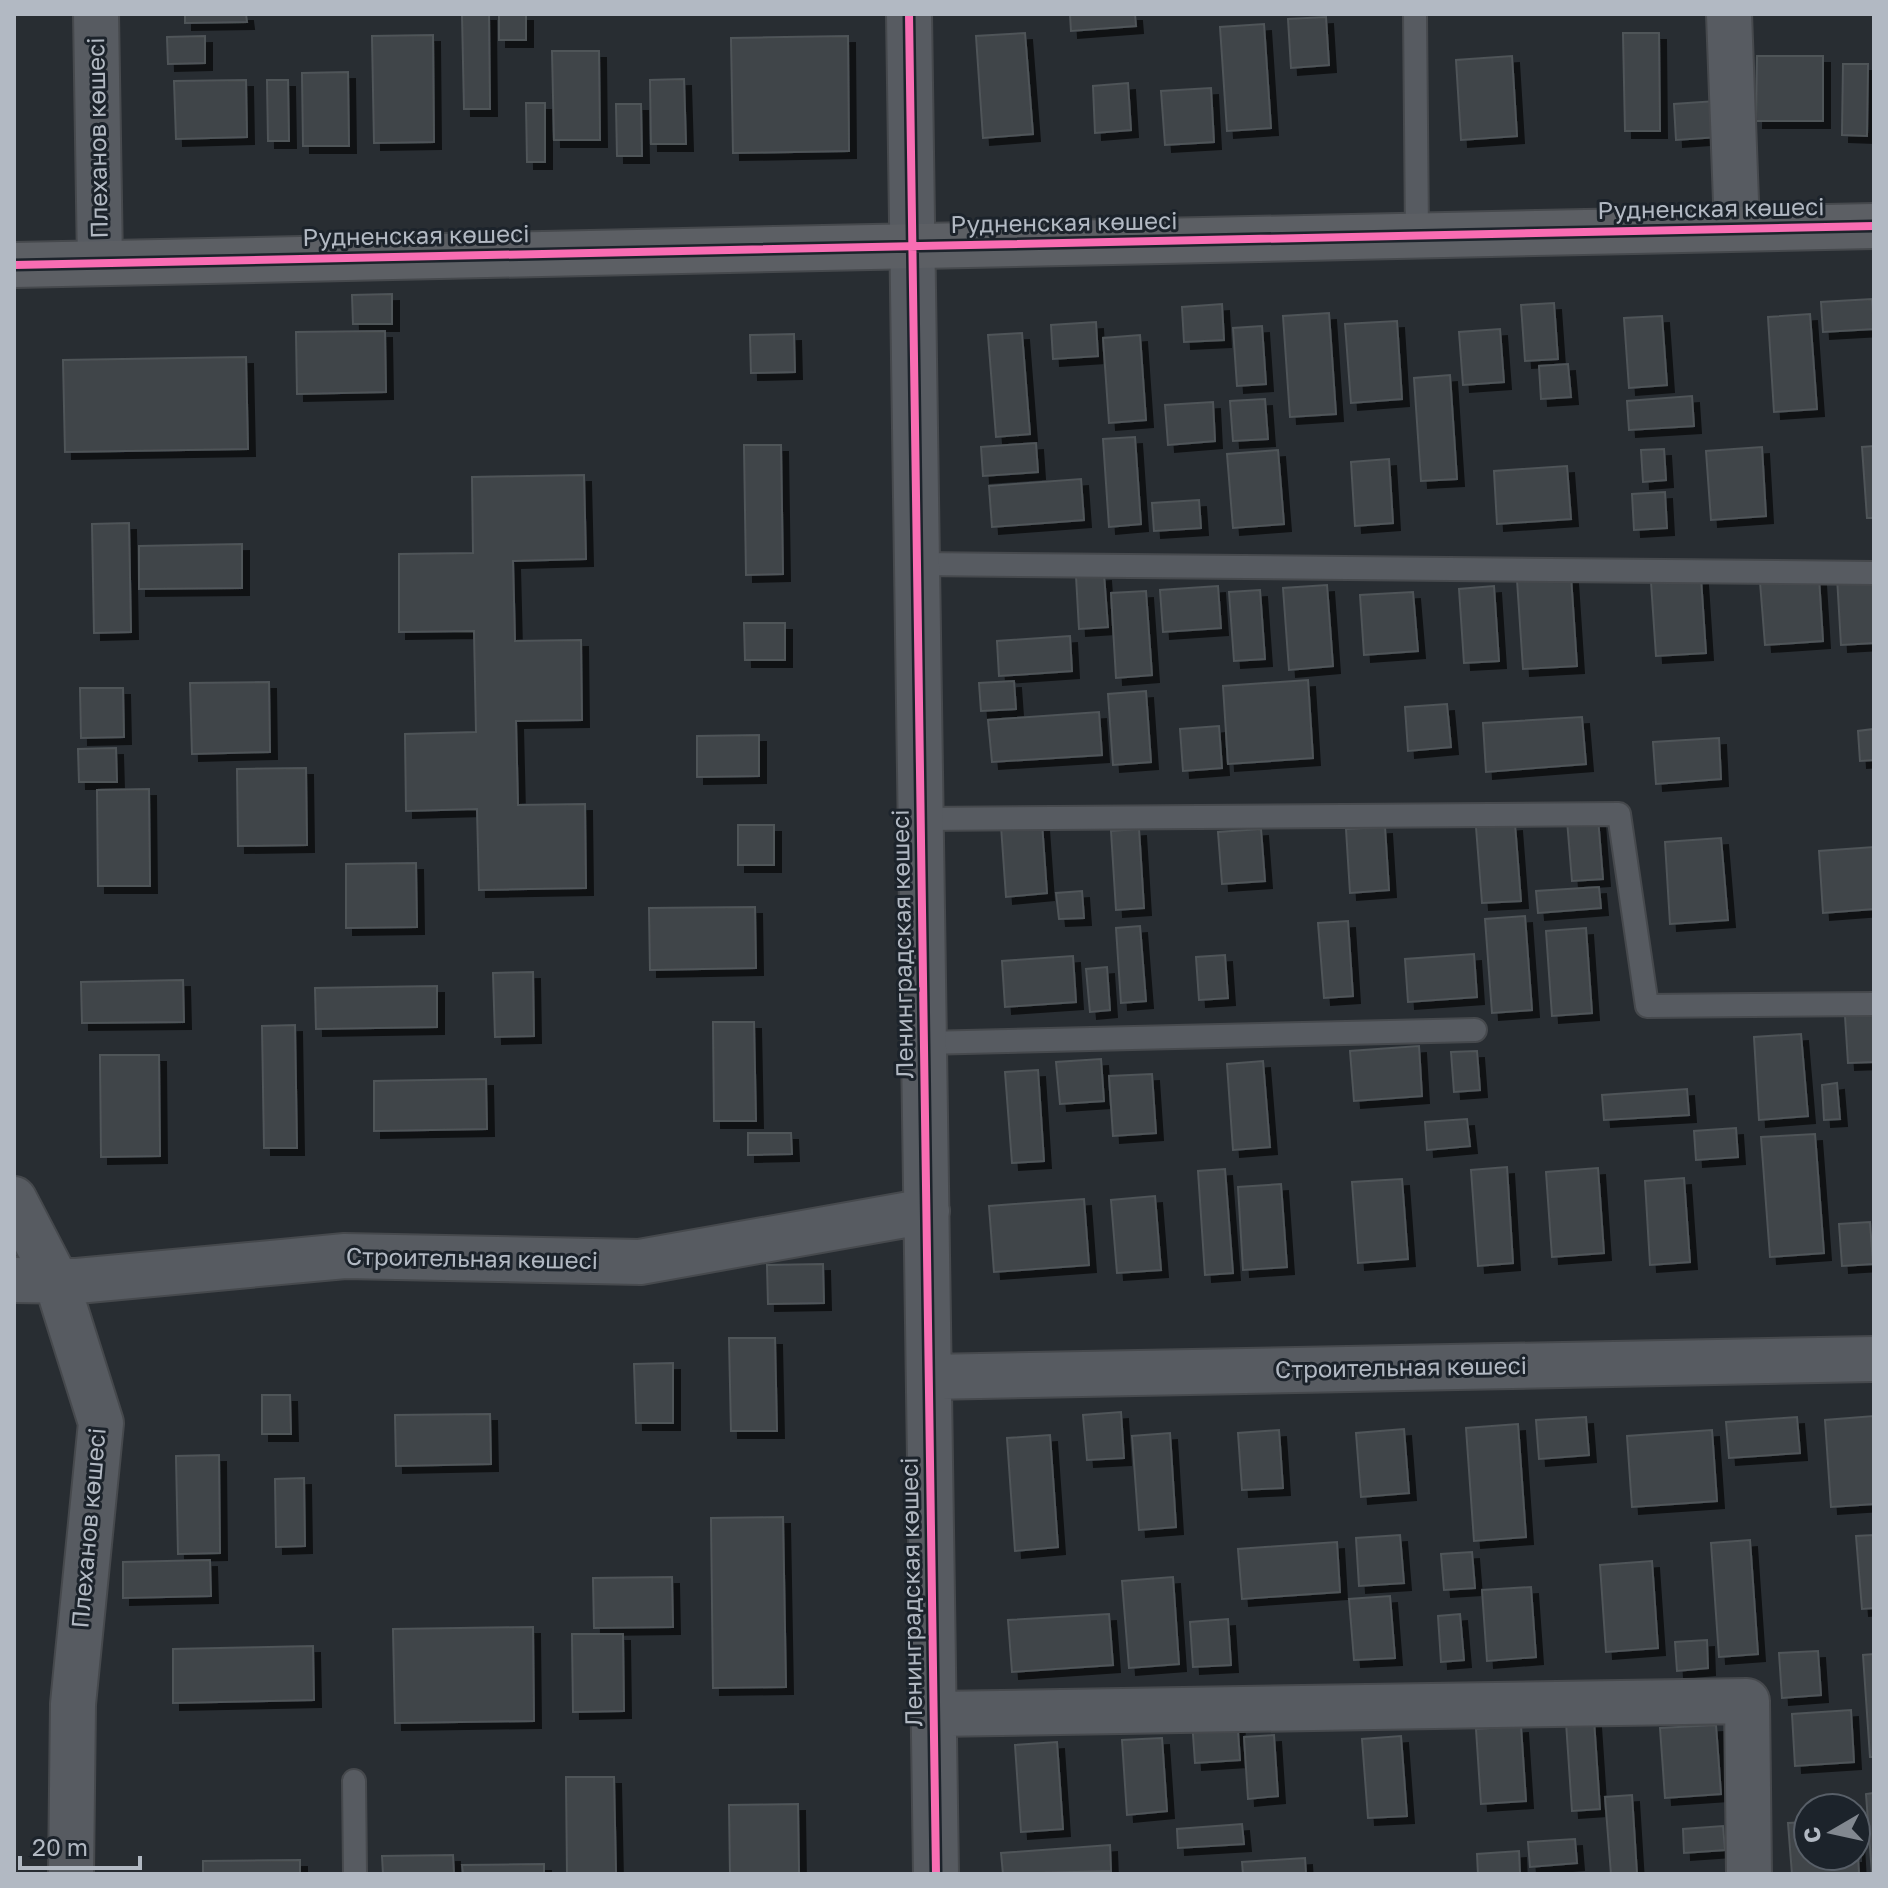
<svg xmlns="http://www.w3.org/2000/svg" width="1888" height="1888" font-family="'Golos Text',sans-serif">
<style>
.building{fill:#404448;stroke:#4f5459;stroke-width:2;filter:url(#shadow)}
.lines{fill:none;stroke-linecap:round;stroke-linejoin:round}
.lane-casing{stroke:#46494d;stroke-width:26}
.street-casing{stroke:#46494d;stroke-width:48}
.secondary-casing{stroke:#46494d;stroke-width:48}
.lane{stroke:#575b61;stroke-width:22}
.street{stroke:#575b61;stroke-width:44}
.secondary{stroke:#5c5f64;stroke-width:44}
.cycleway-casing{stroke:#1c232b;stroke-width:13}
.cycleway{stroke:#f96db3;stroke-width:8}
.labels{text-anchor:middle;stroke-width:6;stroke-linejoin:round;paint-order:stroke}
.street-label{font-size:24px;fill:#b2b9c3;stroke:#1c232b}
</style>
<defs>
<filter id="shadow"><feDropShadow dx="7" dy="7" stdDeviation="0" flood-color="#0009"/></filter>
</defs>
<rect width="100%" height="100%" fill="#282d32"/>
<path class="building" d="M 185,14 L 246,14 L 247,22 L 185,23 Z
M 462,14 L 489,14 L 490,109 L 464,109 Z
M 499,14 L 526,14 L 526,40 L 499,40 Z
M 1070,14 L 1135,14 L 1136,26 L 1071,31 Z
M 1326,17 L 1329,65 L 1291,68 L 1288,19 Z
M 1264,24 L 1271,128 L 1227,131 L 1220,27 Z
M 1025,33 L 1033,134 L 983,138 L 976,36 Z
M 1623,33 L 1659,33 L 1660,131 L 1625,131 Z
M 433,35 L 434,142 L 374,143 L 372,36 Z
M 205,36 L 205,63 L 168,64 L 167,37 Z
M 848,36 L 849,151 L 733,153 L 731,38 Z
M 552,51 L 599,51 L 600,140 L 554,140 Z
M 1512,56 L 1517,136 L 1461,140 L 1456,60 Z
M 1757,56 L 1823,56 L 1823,121 L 1756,121 Z
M 1843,64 L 1868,64 L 1867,136 L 1842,135 Z
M 348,72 L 349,146 L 303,146 L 302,73 Z
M 684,79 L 686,144 L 651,144 L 650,80 Z
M 246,80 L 247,137 L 176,139 L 174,81 Z
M 267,80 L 288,80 L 289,141 L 268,141 Z
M 1128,83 L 1131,130 L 1095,133 L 1093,86 Z
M 1211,88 L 1214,142 L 1165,145 L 1161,91 Z
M 1716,101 L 1718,137 L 1676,140 L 1674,104 Z
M 526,103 L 545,103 L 545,162 L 527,162 Z
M 616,104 L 641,104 L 642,156 L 617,156 Z
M 392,294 L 392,324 L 353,324 L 352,295 Z
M 1872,299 L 1874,329 L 1823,332 L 1821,302 Z
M 1554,303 L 1558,359 L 1525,361 L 1521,305 Z
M 1222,304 L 1224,340 L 1184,342 L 1182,307 Z
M 1329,313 L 1336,414 L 1290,417 L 1283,316 Z
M 1810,314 L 1817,409 L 1774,412 L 1768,317 Z
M 1662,316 L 1667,385 L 1629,388 L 1624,318 Z
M 1397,321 L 1402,399 L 1351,403 L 1345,324 Z
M 1096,322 L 1098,356 L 1053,359 L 1051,325 Z
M 1262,326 L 1266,384 L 1237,386 L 1233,328 Z
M 1500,329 L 1504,382 L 1463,385 L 1459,332 Z
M 385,331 L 386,392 L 297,394 L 296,332 Z
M 1022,333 L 1030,434 L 996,437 L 988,335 Z
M 794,334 L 795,372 L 751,373 L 750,335 Z
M 1140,335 L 1146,420 L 1109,423 L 1103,338 Z
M 246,357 L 248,449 L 65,452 L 63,360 Z
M 1568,364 L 1571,397 L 1541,399 L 1539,366 Z
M 1450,375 L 1457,479 L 1421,481 L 1414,378 Z
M 1692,396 L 1694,426 L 1629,430 L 1627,401 Z
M 1265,399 L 1268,439 L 1233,441 L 1230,401 Z
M 1213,402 L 1215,441 L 1168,445 L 1165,405 Z
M 1135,437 L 1141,524 L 1109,527 L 1103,439 Z
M 1036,443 L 1038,472 L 983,476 L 981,447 Z
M 744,445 L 781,445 L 783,574 L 746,575 Z
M 1874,446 L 1874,518 L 1867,518 L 1862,447 Z
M 1762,447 L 1766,516 L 1711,520 L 1706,451 Z
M 1664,449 L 1666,480 L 1643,482 L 1641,450 Z
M 1278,450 L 1284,524 L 1233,528 L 1227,454 Z
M 1389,459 L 1393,523 L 1355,526 L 1351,462 Z
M 1567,466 L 1571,519 L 1497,524 L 1494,471 Z
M 584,475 L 586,559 L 513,561 L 515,641 L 581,640 L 582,720 L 516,721 L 518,805 L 585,804 L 586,888 L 479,890 L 477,809 L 406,811 L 405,734 L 476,732 L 474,631 L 399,632 L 399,554 L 473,553 L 472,477 Z
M 1081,479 L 1084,520 L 992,527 L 989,486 Z
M 1665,492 L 1667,528 L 1634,530 L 1632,494 Z
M 1199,500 L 1201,528 L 1154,531 L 1152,503 Z
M 129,523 L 131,632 L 94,633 L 92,524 Z
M 242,544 L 242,588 L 139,589 L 139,546 Z
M 1104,574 L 1108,627 L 1079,629 L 1076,576 Z
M 1873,575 L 1874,643 L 1841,645 L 1837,577 Z
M 1571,576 L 1577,666 L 1523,669 L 1517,580 Z
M 1701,578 L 1706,653 L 1656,656 L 1651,582 Z
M 1819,578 L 1823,641 L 1765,645 L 1760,582 Z
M 1327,585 L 1333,666 L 1289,670 L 1283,588 Z
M 1218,586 L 1221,628 L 1163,632 L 1160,590 Z
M 1494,586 L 1499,661 L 1464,663 L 1459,589 Z
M 1260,590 L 1265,659 L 1234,661 L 1229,592 Z
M 1146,591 L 1152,675 L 1116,678 L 1111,593 Z
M 1413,592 L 1418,651 L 1364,655 L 1360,595 Z
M 744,623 L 785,623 L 785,660 L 745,660 Z
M 1070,636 L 1072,671 L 999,676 L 997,641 Z
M 1308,680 L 1313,758 L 1228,764 L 1223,686 Z
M 1014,681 L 1016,709 L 981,711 L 979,683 Z
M 269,682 L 270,752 L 192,754 L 190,683 Z
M 80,688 L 123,688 L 124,737 L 81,738 Z
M 1146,691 L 1151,762 L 1113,765 L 1108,694 Z
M 1447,704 L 1451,747 L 1408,751 L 1405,707 Z
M 1099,712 L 1102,755 L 992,762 L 988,720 Z
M 1582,717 L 1586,764 L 1486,772 L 1483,723 Z
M 1219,726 L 1222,768 L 1183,771 L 1180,729 Z
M 1874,729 L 1874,760 L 1860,761 L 1858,731 Z
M 759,735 L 759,776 L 697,777 L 697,736 Z
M 1719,738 L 1721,779 L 1656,784 L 1653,742 Z
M 116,748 L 117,782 L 79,782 L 78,749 Z
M 306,768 L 307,845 L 238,846 L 237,769 Z
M 149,789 L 150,886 L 98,886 L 97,790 Z
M 1598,818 L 1603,879 L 1572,881 L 1567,820 Z
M 1042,823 L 1047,893 L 1006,897 L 1001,826 Z
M 1515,824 L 1521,901 L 1482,903 L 1476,827 Z
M 738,825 L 774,825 L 774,865 L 738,865 Z
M 1385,827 L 1389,890 L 1350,893 L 1346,829 Z
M 1139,829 L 1144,908 L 1116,910 L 1111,831 Z
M 1261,829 L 1265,881 L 1222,884 L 1218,832 Z
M 1721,838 L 1728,920 L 1670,924 L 1665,842 Z
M 1874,847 L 1874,909 L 1823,913 L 1819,851 Z
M 416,863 L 417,927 L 346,928 L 346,864 Z
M 1599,887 L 1601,908 L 1538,913 L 1536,891 Z
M 1082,891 L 1084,918 L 1059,919 L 1056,893 Z
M 755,907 L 756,968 L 650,970 L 649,908 Z
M 1525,916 L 1532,1010 L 1492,1013 L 1485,919 Z
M 1348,921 L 1353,996 L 1324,998 L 1318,923 Z
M 1140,926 L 1146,1001 L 1121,1003 L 1116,928 Z
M 1586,928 L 1592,1013 L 1552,1016 L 1546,931 Z
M 1474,954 L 1477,997 L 1408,1002 L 1405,959 Z
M 1225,955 L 1228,998 L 1199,1000 L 1196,957 Z
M 1073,956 L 1076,1002 L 1005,1007 L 1002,961 Z
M 1107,967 L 1110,1010 L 1090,1012 L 1086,969 Z
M 533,972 L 534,1036 L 495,1037 L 493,973 Z
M 183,980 L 184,1022 L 82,1023 L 81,982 Z
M 437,986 L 437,1027 L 316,1029 L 315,988 Z
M 1874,1015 L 1874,1062 L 1848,1063 L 1845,1016 Z
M 713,1022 L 754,1022 L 756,1121 L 714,1121 Z
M 295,1025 L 297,1148 L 264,1148 L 262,1026 Z
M 1801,1034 L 1808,1116 L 1759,1120 L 1754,1037 Z
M 1419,1046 L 1422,1096 L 1354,1101 L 1350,1051 Z
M 1477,1051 L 1480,1090 L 1454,1092 L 1451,1052 Z
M 100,1055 L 159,1055 L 160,1156 L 101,1157 Z
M 1101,1059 L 1104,1101 L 1060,1104 L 1056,1062 Z
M 1263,1061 L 1270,1147 L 1233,1150 L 1227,1064 Z
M 1038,1070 L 1044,1161 L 1012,1163 L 1005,1072 Z
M 1152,1074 L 1156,1133 L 1113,1136 L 1109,1076 Z
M 486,1079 L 487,1129 L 374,1131 L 374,1081 Z
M 1837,1083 L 1840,1119 L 1824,1120 L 1822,1085 Z
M 1687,1089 L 1689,1115 L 1604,1120 L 1602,1095 Z
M 1467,1119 L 1470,1146 L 1427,1150 L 1425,1122 Z
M 1736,1128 L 1738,1157 L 1696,1160 L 1694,1131 Z
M 748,1133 L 791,1133 L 792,1154 L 748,1155 Z
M 1815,1134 L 1824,1253 L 1770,1257 L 1761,1137 Z
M 1507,1167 L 1513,1263 L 1478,1266 L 1471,1170 Z
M 1598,1168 L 1604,1253 L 1552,1257 L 1546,1172 Z
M 1225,1169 L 1233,1273 L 1205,1275 L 1198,1171 Z
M 1684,1178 L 1690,1262 L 1650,1265 L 1645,1181 Z
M 1402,1179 L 1408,1259 L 1358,1263 L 1352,1182 Z
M 1281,1184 L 1287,1267 L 1243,1270 L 1238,1187 Z
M 1155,1196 L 1161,1270 L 1117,1273 L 1111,1200 Z
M 1084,1199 L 1089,1265 L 994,1272 L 989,1206 Z
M 1870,1222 L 1873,1264 L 1842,1266 L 1839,1224 Z
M 823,1264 L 824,1303 L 768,1304 L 767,1265 Z
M 729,1338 L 775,1338 L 777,1431 L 731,1431 Z
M 673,1363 L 673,1423 L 636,1423 L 634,1364 Z
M 262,1395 L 290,1395 L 291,1434 L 262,1434 Z
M 1121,1412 L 1124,1458 L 1087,1460 L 1083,1415 Z
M 490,1414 L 491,1464 L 396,1466 L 395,1415 Z
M 1874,1416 L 1874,1504 L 1831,1507 L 1825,1420 Z
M 1586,1417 L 1589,1455 L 1539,1459 L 1536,1420 Z
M 1797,1417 L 1800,1453 L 1729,1458 L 1726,1422 Z
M 1518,1424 L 1526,1537 L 1474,1541 L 1466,1428 Z
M 1404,1429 L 1409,1493 L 1361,1497 L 1356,1433 Z
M 1279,1430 L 1283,1488 L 1242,1490 L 1238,1433 Z
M 1712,1430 L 1717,1501 L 1632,1507 L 1627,1436 Z
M 1170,1433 L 1176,1527 L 1139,1530 L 1132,1436 Z
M 1050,1435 L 1058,1547 L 1015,1551 L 1007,1438 Z
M 219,1455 L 220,1553 L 178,1554 L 176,1456 Z
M 304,1478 L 305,1546 L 276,1547 L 275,1479 Z
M 783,1517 L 786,1687 L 713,1688 L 711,1518 Z
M 1400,1535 L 1404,1583 L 1359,1586 L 1356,1538 Z
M 1874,1535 L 1874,1608 L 1862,1609 L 1856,1536 Z
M 1750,1540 L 1758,1654 L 1719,1657 L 1711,1543 Z
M 1337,1542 L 1340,1592 L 1242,1599 L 1238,1549 Z
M 1472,1552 L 1475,1588 L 1444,1590 L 1441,1554 Z
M 210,1560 L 211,1596 L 123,1598 L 123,1562 Z
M 1652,1561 L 1658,1648 L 1606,1652 L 1600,1565 Z
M 672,1577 L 673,1627 L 594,1628 L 593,1578 Z
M 1173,1577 L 1179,1664 L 1129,1668 L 1122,1581 Z
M 1531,1587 L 1536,1657 L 1487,1661 L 1482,1590 Z
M 1390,1596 L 1395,1658 L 1354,1660 L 1349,1599 Z
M 1109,1614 L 1113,1665 L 1012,1672 L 1008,1620 Z
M 1460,1614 L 1464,1660 L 1441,1662 L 1438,1616 Z
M 1228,1619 L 1231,1665 L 1193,1667 L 1190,1622 Z
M 533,1627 L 534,1721 L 395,1723 L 393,1629 Z
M 572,1634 L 623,1634 L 624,1711 L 573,1712 Z
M 1707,1640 L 1708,1668 L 1677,1671 L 1675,1642 Z
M 313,1646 L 314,1700 L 173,1703 L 173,1649 Z
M 1818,1651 L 1821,1695 L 1782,1698 L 1779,1653 Z
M 1874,1654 L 1874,1757 L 1870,1757 L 1863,1655 Z
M 1851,1710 L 1854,1762 L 1795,1766 L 1792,1714 Z
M 1237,1717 L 1240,1760 L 1195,1763 L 1192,1720 Z
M 1594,1720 L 1600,1809 L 1572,1811 L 1566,1722 Z
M 1716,1725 L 1721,1794 L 1665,1798 L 1660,1728 Z
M 1521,1726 L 1526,1801 L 1481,1804 L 1476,1729 Z
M 1274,1735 L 1278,1796 L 1248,1799 L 1244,1737 Z
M 1401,1736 L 1407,1816 L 1368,1818 L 1362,1739 Z
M 1162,1738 L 1167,1811 L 1127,1815 L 1122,1740 Z
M 1057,1742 L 1063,1829 L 1021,1832 L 1015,1745 Z
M 566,1777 L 614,1777 L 616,1873 L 567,1874 Z
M 1874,1793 L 1874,1874 L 1872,1874 L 1866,1794 Z
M 1632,1795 L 1637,1874 L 1611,1874 L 1605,1797 Z
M 798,1804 L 799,1874 L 730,1874 L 729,1805 Z
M 1808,1822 L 1808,1856 L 1856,1856 L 1856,1822 L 1859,1874 L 1792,1874 L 1788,1823 Z
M 1242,1824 L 1244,1844 L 1178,1848 L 1177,1829 Z
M 1723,1826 L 1725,1850 L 1684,1853 L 1683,1829 Z
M 1575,1839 L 1577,1863 L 1530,1867 L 1528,1842 Z
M 1110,1845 L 1111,1871 L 1003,1874 L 1001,1853 Z
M 1519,1851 L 1520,1874 L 1478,1874 L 1477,1854 Z
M 453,1855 L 454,1874 L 383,1874 L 382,1856 Z
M 1305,1858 L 1306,1874 L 1243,1874 L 1242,1862 Z
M 300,1860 L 300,1874 L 203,1874 L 203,1861 Z
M 544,1864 L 544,1874 L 463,1874 L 462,1865 Z"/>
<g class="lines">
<defs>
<path id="lane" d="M 1415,14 L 1417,235
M 918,564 L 1874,573
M 921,819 L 1619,814 L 1647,1006 L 1874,1004
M 924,1043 L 1475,1030
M 354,1781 L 355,1874"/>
<path id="street" d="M 96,14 L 100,263
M 909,14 L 936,1874
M 1729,14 L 1737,228
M 14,1199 L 56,1280 L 101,1423 L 73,1704 L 71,1874
M 14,1280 L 77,1281 L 345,1256 L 640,1262 L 927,1211
M 929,1377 L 1874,1359
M 934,1714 L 1747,1701 L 1749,1874"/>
<path id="secondary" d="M 14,265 L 1874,226"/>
</defs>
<use href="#lane" class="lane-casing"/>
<use href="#street" class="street-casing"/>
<use href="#secondary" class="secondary-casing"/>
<use href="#lane" class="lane"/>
<use href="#street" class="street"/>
<use href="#secondary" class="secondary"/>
<defs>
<path id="cycleway" d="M 909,14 L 936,1874
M 14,265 L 1874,226"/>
</defs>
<use href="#cycleway" class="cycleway-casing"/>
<use href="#cycleway" class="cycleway"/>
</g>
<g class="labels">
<g class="street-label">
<text transform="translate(98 138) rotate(-91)" y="8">Плеханов көшесі</text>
<text transform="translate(1711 209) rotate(-1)" y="8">Рудненская көшесі</text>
<text transform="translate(1064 223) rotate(-1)" y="8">Рудненская көшесі</text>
<text transform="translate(416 236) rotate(-1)" y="8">Рудненская көшесі</text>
<text transform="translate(903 944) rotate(-91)" y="8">Ленинградская көшесі</text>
<text transform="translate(472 1259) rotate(1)" y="8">Строительная көшесі</text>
<text transform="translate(1401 1368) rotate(-1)" y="8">Строительная көшесі</text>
<text transform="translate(89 1528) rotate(-85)" y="8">Плеханов көшесі</text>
<text transform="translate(912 1592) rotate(-91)" y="8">Ленинградская көшесі</text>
</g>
</g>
<rect width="1888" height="1888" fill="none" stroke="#b2b9c3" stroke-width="32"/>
<g transform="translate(1832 1832) rotate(261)"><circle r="38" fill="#1c232b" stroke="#585f68" stroke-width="2"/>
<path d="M0-6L14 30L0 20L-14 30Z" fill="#828890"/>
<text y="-12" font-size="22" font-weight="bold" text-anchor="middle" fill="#b2b9c3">С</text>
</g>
<path d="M20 1856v12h120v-12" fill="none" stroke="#b2b9c3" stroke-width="4"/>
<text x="32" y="1856" font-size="24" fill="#b2b9c3" stroke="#1c232b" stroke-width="6" paint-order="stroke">20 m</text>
</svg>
